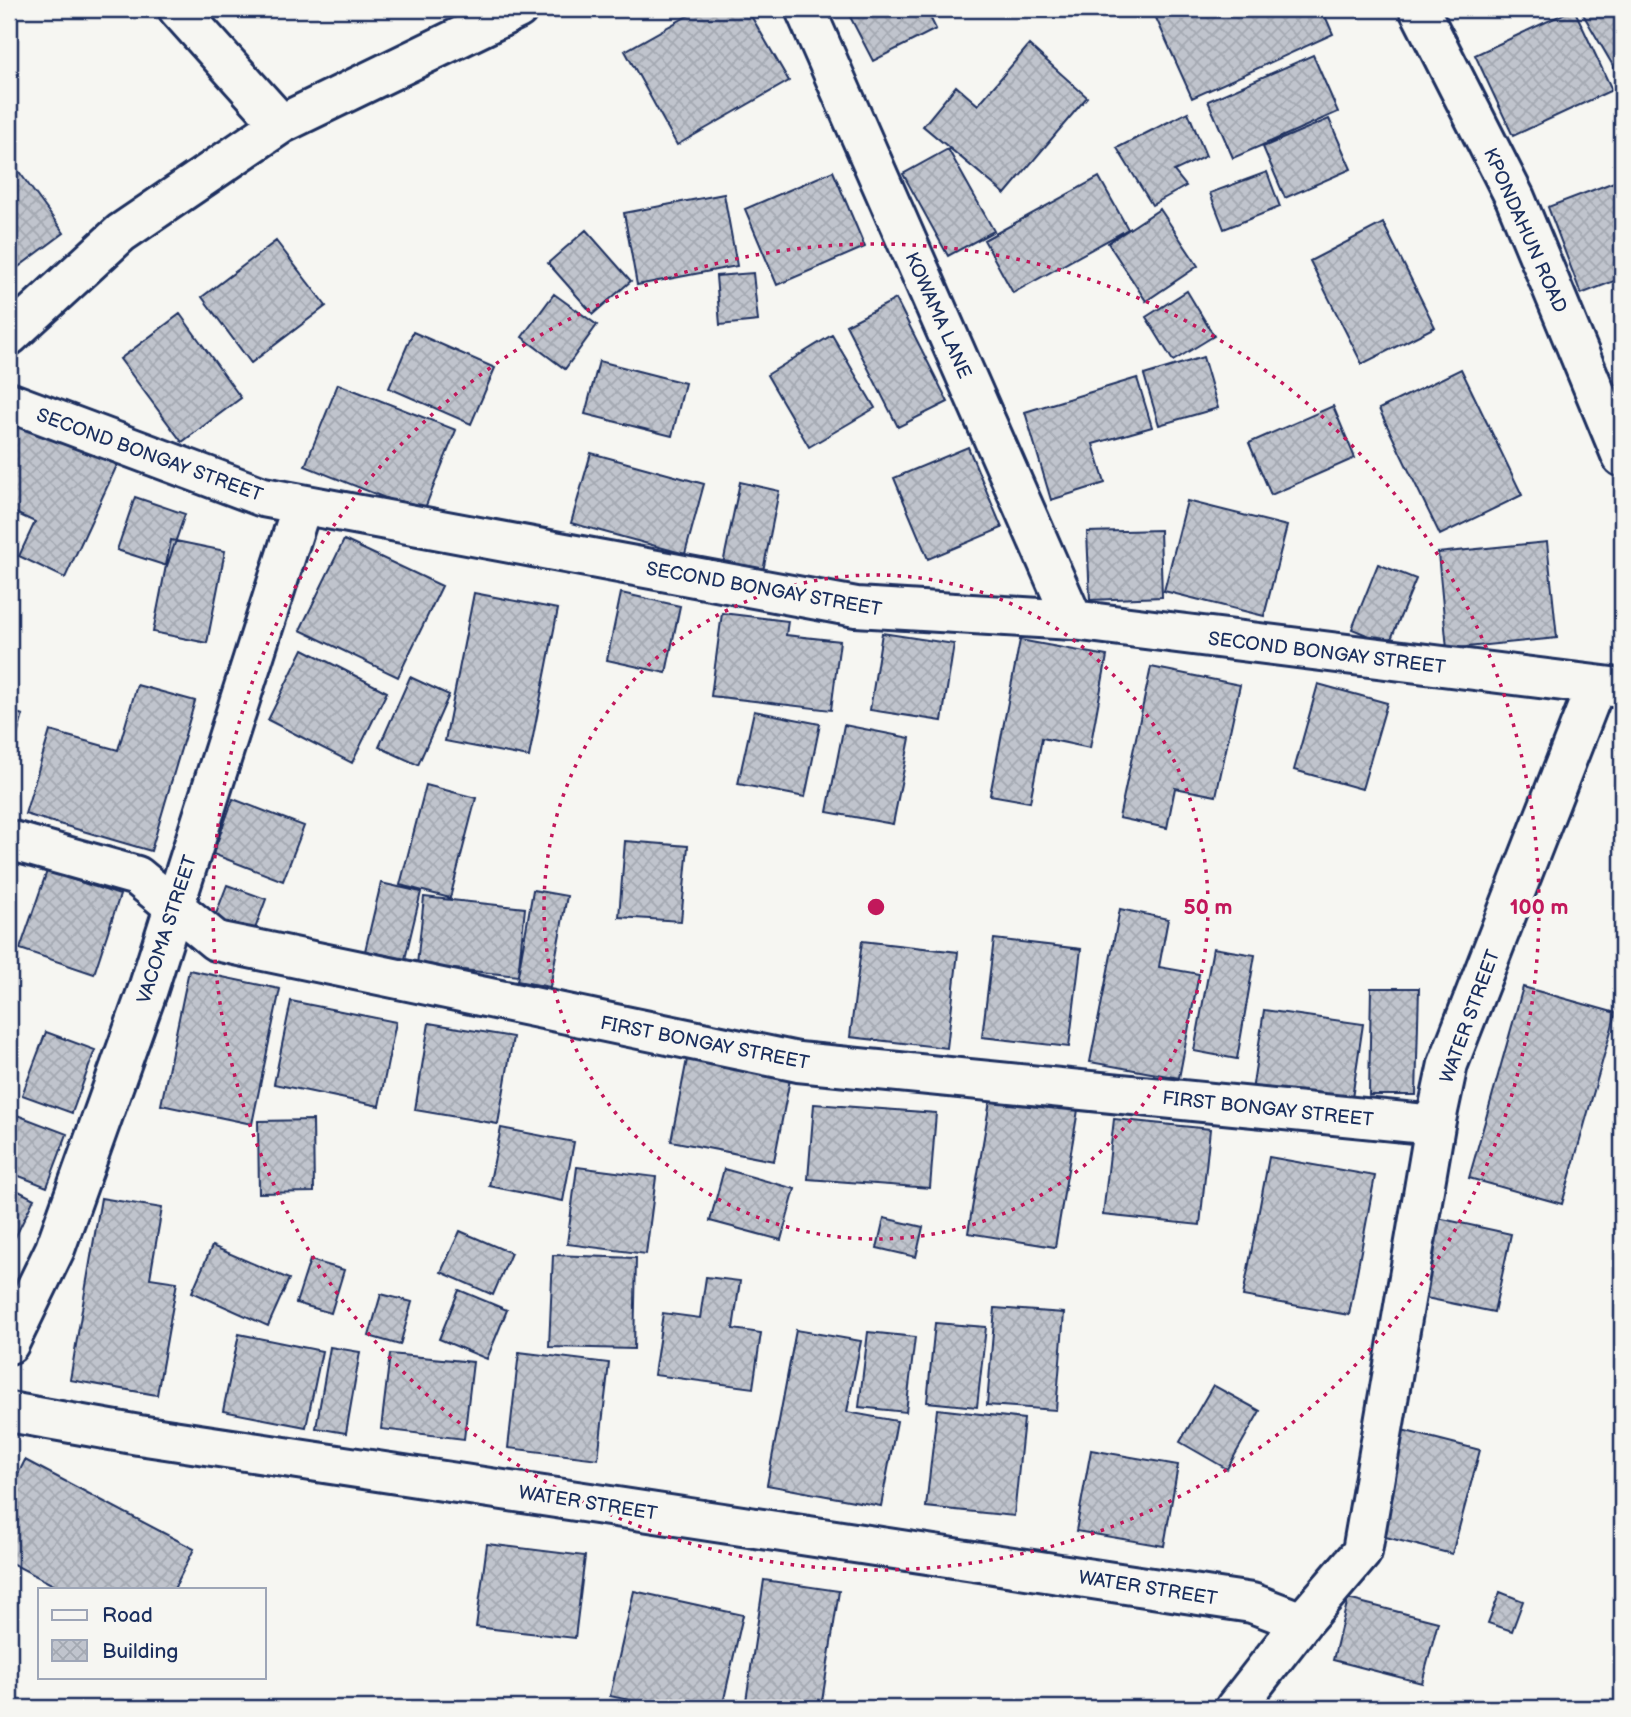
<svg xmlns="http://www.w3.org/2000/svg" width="1631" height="1717" font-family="'Balsamiq Sans',sans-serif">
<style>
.building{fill:url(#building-cross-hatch);stroke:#1b2f5e;stroke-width:2}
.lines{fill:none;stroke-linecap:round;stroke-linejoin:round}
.street-casing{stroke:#1b2f5e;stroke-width:44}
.street{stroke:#f6f6f2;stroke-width:38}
.ring{fill:none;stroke:#c2185b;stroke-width:3.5;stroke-dasharray:3.5 7}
.labels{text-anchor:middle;stroke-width:7;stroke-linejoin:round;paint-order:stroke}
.street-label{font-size:19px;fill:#1b2f5e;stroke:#f6f6f2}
.centre{fill:#c2185b;stroke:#f6f6f2;stroke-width:3.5}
.ring-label{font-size:21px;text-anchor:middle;font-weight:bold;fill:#c2185b;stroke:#f6f6f2;stroke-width:7;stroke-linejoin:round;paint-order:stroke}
</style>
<defs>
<pattern id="building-cross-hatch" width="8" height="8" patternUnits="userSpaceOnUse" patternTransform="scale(1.75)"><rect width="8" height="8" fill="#c0c4cd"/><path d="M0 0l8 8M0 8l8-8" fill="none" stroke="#a4a9b2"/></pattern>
</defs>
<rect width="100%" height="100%" fill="#f6f6f2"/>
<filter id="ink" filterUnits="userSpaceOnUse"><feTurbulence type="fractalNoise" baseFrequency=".0143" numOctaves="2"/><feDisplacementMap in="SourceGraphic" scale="14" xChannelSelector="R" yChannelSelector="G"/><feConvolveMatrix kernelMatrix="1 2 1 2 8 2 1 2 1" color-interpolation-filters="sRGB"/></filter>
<g filter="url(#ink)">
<path class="building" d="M 253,9 L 271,9 L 259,17 Z
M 700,9 L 747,9 L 789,81 L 677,145 L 625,51 Z
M 846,9 L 926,9 L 936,29 L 873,61 Z
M 1152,9 L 1322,9 L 1333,34 L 1192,98 Z
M 1574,9 L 1612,90 L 1513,136 L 1475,55 Z
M 1580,9 L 1622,9 L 1622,81 Z
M 1029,45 L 1087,97 L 1005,194 L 923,126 L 956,86 L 978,105 Z
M 1313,55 L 1338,112 L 1233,158 L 1208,101 Z
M 1188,112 L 1206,156 L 1174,171 L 1186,186 L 1152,205 L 1117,148 Z
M 1329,119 L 1351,169 L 1285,198 L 1263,147 Z
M 948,149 L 994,231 L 948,256 L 903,174 Z
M 9,158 L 64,233 L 9,274 Z
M 833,171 L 865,247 L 777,285 L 745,209 Z
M 1267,172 L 1280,207 L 1224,229 L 1210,193 Z
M 1099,177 L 1128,229 L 1013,293 L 984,240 Z
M 1622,179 L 1622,278 L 1581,294 L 1548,207 Z
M 724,194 L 737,266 L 637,285 L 624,213 Z
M 1160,209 L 1198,266 L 1146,301 L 1108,243 Z
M 1383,223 L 1435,327 L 1362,364 L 1310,261 Z
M 586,230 L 631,281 L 593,314 L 548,263 Z
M 276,241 L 326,306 L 251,363 L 202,297 Z
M 753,273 L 758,321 L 720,325 L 716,276 Z
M 1187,291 L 1214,336 L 1173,361 L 1146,317 Z
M 554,294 L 597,325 L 565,369 L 522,337 Z
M 896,299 L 948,402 L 898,427 L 846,325 Z
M 180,314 L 241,398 L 182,442 L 120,359 Z
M 413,332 L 495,368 L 471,424 L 389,388 Z
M 832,335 L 875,408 L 809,447 L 767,375 Z
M 1203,357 L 1218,408 L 1159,425 L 1144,375 Z
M 599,361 L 685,383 L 672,436 L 585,414 Z
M 1461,369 L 1522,495 L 1440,535 L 1379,409 Z
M 1137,378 L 1152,427 L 1093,444 L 1105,483 L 1051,500 L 1025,412 Z
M 338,384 L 456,430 L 423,513 L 305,466 Z
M 1333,406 L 1355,458 L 1271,495 L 1249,443 Z
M 9,420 L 119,461 L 65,578 L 19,556 L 35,522 L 9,510 Z
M 968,447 L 1002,528 L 928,559 L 894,478 Z
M 591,453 L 704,484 L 685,554 L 571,523 Z
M 740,482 L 779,491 L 763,571 L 723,564 Z
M 135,497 L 185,514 L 167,566 L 117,550 Z
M 1187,501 L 1287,526 L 1264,616 L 1164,591 Z
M 1160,530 L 1162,597 L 1090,600 L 1087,532 Z
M 171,540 L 225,551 L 207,643 L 153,632 Z
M 344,540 L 442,586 L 398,677 L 300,630 Z
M 1547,542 L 1557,638 L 1447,649 L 1438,553 Z
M 1378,564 L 1416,579 L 1389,644 L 1352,629 Z
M 474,593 L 558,609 L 529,757 L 445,741 Z
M 621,593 L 680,606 L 666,673 L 607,660 Z
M 722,613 L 788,621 L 786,635 L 840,641 L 831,710 L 711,696 Z
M 882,633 L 954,644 L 942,721 L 870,710 Z
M 1020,640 L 1107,656 L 1090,748 L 1042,738 L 1030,802 L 990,795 Z
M 303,649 L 387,692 L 352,763 L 268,720 Z
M 1151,667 L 1240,685 L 1216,796 L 1175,788 L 1167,828 L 1119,818 Z
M 410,677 L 449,695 L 418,765 L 379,747 Z
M 1318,684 L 1387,703 L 1362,789 L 1294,770 Z
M 137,685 L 195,701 L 151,851 L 25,814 L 50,731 L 118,750 Z
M 9,711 L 23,715 L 9,764 Z
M 754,711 L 820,724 L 805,797 L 738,784 Z
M 844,725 L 910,738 L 893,824 L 827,812 Z
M 426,785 L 476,798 L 450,898 L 400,885 Z
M 233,799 L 304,826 L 283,881 L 213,854 Z
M 625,841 L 688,846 L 681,921 L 619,917 Z
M 47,871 L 120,895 L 94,974 L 20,949 Z
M 381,883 L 421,892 L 405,959 L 365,951 Z
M 227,885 L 266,899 L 252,937 L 213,922 Z
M 533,890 L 567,896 L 550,987 L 517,981 Z
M 424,897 L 525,908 L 518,976 L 417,965 Z
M 1120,909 L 1168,919 L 1159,967 L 1199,974 L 1179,1078 L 1090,1062 Z
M 994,939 L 1081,949 L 1069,1047 L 982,1037 Z
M 862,941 L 958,952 L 947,1048 L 850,1037 Z
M 1213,948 L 1255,955 L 1237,1059 L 1194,1051 Z
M 189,970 L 280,989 L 252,1124 L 161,1105 Z
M 1523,987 L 1616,1013 L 1562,1204 L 1469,1178 Z
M 1371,988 L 1419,988 L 1416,1095 L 1369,1095 Z
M 291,1001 L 396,1022 L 379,1106 L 274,1084 Z
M 1264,1010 L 1363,1024 L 1351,1105 L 1252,1091 Z
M 429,1023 L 513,1037 L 498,1124 L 415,1110 Z
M 46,1032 L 95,1050 L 72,1113 L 22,1095 Z
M 688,1054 L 791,1074 L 774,1161 L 671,1141 Z
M 991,1095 L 1078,1110 L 1055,1247 L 968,1233 Z
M 814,1104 L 936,1113 L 930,1188 L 808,1179 Z
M 9,1112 L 67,1134 L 47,1187 L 9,1172 Z
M 1114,1119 L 1210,1129 L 1200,1225 L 1103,1215 Z
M 313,1120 L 314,1192 L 259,1193 L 258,1121 Z
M 501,1128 L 574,1142 L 563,1201 L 489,1186 Z
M 1269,1157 L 1375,1176 L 1349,1315 L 1243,1296 Z
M 577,1167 L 656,1177 L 646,1254 L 567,1244 Z
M 724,1169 L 795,1189 L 781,1240 L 710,1221 Z
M 9,1186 L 34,1199 L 9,1250 Z
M 101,1198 L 162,1208 L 150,1278 L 177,1282 L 157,1395 L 70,1380 Z
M 884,1218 L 923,1227 L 916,1257 L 877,1248 Z
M 1438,1218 L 1511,1234 L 1494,1312 L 1421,1297 Z
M 460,1231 L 511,1253 L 493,1295 L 441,1272 Z
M 212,1246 L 289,1279 L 268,1326 L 192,1292 Z
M 553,1255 L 636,1258 L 634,1349 L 549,1347 Z
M 310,1260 L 344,1270 L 331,1313 L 296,1303 Z
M 706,1277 L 740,1281 L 733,1329 L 761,1333 L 753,1388 L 654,1375 L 663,1313 L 700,1318 Z
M 459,1290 L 507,1310 L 487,1359 L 439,1339 Z
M 381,1294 L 412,1302 L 400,1345 L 369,1336 Z
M 995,1308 L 1064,1313 L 1056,1410 L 987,1405 Z
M 935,1323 L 986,1327 L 977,1407 L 927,1402 Z
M 796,1330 L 861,1341 L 847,1412 L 897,1421 L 881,1506 L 767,1485 Z
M 868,1332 L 915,1337 L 906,1412 L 859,1407 Z
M 239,1334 L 322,1351 L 306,1427 L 223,1411 Z
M 330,1347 L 360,1352 L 346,1433 L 316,1428 Z
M 519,1352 L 609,1363 L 598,1459 L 508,1448 Z
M 390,1354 L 473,1362 L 464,1439 L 381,1429 Z
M 1213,1385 L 1260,1411 L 1227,1469 L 1180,1442 Z
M 937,1409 L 1024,1419 L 1014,1516 L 926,1507 Z
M 1398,1429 L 1480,1450 L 1452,1554 L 1370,1533 Z
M 1091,1450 L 1178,1465 L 1164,1546 L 1076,1531 Z
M 25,1460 L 194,1549 L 174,1589 L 61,1589 L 9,1562 L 9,1492 Z
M 487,1544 L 585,1556 L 575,1638 L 476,1627 Z
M 764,1580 L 839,1591 L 821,1708 L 745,1708 Z
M 634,1591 L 743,1615 L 722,1708 L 666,1708 L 610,1696 Z
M 1500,1592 L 1523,1601 L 1512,1631 L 1488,1623 Z
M 1348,1599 L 1438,1622 L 1422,1683 L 1333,1660 Z"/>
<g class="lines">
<defs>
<path id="street" d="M 178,9 L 281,124
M 805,9 L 1073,620
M 1419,9 L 1515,198 L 1622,457
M 9,336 L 121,233 L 281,124 L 518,9
M 9,402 L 263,497 L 856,607 L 1073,620 L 1620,688
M 9,840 L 137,876 L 216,941 L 798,1062 L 1435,1125
M 9,1344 L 55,1249 L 148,989 L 302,505
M 9,1412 L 139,1435 L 1252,1603 L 1302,1622 L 1362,1552 L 1435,1125 L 1448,1064 L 1596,685
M 1235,1708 L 1302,1622"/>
</defs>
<use href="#street" class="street-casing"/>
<use href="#street" class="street"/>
</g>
</g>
<g class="ring">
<circle cx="876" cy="907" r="332"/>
<circle cx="876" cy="907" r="663"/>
</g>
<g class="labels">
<g class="street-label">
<text transform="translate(1526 230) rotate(66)" y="7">KPONDAHUN ROAD</text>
<text transform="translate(939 315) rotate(66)" y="7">KOWAMA LANE</text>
<text transform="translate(150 454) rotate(20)" y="7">SECOND BONGAY STREET</text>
<text transform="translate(764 588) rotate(10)" y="7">SECOND BONGAY STREET</text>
<text transform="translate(1327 652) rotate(7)" y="7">SECOND BONGAY STREET</text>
<text transform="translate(166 929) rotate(-72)" y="7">VACOMA STREET</text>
<text transform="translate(1469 1016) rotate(-70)" y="7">WATER STREET</text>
<text transform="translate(705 1042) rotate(11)" y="7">FIRST BONGAY STREET</text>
<text transform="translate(1268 1108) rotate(6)" y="7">FIRST BONGAY STREET</text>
<text transform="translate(588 1502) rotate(9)" y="7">WATER STREET</text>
<text transform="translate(1148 1587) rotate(9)" y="7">WATER STREET</text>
</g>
</g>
<circle cx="876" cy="907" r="10" class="centre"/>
<g class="ring-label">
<text x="1208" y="914">50 m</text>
<text x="1539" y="914">100 m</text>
</g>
<rect width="1631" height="1717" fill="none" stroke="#f6f6f2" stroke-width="35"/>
<rect x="18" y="18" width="1596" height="1682" fill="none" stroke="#1b2f5e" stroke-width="2.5" filter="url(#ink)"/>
<rect x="38" y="1588" width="228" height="91" fill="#f6f6f2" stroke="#9ea6b7" stroke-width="2"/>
<rect x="52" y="1610" width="35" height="10" fill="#f6f6f2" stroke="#9ea6b7" stroke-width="2"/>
<text x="102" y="1622" font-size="21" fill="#1b2f5e">Road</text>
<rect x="52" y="1640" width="35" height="21" fill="url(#building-cross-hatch)" stroke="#9ea6b7" stroke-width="2"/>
<text x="102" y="1658" font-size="21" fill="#1b2f5e">Building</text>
</svg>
